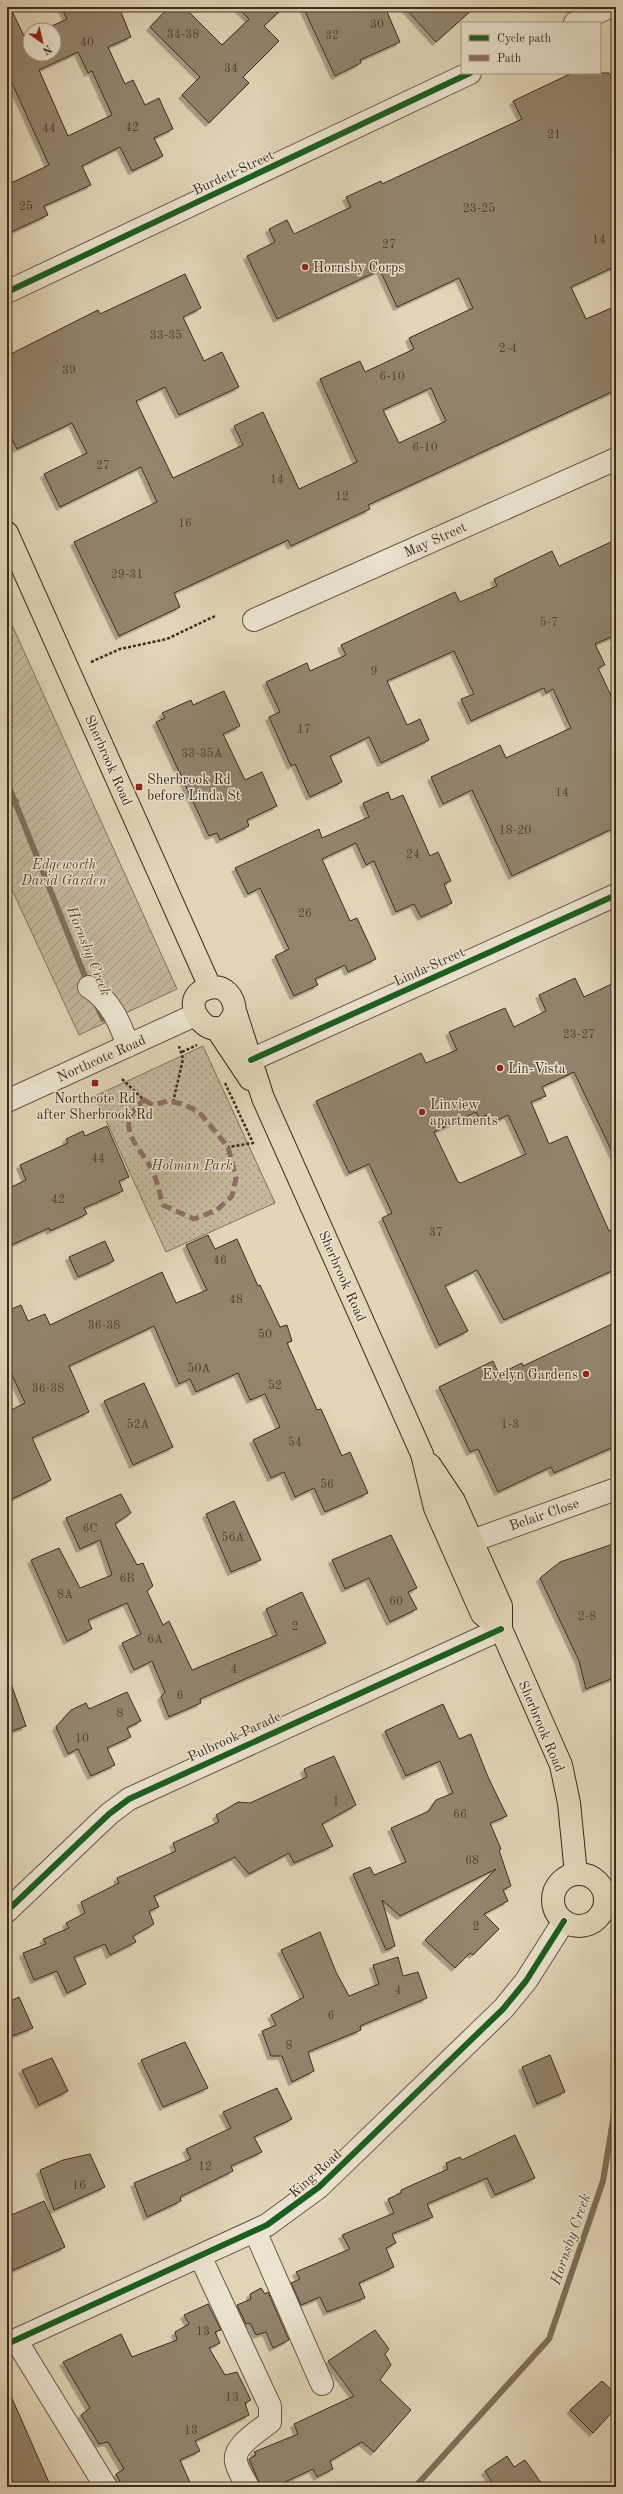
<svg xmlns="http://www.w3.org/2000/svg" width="623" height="2494" font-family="'Old Standard TT',serif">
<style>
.park{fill:url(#park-dots);stroke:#82725e}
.garden{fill:url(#garden-furrows);stroke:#82725e}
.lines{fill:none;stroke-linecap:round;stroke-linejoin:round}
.stream{stroke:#7f6f5a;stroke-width:6}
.building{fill:#93846e;stroke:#3e2c1d;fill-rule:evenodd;filter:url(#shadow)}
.minor-casing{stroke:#675644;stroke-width:24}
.major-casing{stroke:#3e2c1d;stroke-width:24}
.path{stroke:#3e2c1d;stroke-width:2.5;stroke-dasharray:3 2;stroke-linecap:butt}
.minor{stroke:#ece4d1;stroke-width:22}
.major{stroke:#e2d5b8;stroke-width:22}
.quiet{stroke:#8d6e63;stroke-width:5;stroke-dasharray:10 5;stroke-linecap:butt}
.cycleway-casing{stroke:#ece4d1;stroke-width:8}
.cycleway{stroke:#1b5e20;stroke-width:6}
.poi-dot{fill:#8f2418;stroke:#ece4d1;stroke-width:1.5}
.labels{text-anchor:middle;stroke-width:3;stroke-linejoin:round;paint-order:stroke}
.number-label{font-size:12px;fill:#534231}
.street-label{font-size:14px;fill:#3e2c1d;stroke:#ece4d1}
.poi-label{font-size:14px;fill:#3e2c1d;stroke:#ece4d1;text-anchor:start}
.park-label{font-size:14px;font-style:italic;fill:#594837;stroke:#ece4d1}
.water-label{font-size:15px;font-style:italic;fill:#594836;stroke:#ece4d1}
</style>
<defs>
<pattern id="park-dots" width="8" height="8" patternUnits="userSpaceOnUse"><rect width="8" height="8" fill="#c6b89e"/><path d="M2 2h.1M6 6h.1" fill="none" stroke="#a29680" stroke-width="1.8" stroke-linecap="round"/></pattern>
<pattern id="garden-furrows" width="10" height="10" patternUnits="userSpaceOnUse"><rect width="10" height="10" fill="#c6b89e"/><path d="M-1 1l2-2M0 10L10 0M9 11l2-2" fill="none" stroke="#a29680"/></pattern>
<filter id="shadow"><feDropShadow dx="-3.5" dy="3.5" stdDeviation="0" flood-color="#0004"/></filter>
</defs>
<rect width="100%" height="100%" fill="#e2d5b8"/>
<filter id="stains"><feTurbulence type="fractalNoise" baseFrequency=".005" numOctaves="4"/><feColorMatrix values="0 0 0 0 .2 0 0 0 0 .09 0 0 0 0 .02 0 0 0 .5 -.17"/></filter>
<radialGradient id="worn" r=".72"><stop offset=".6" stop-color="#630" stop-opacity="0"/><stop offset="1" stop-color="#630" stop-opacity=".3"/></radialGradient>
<path class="park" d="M 203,1046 L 275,1203 L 166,1252 L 95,1096 Z"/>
<path class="garden" d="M 7,614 L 177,989 L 79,1035 L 7,879 Z"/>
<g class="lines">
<path class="stream" d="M 7,782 L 88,984
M 7,804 L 16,801
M 97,1006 L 103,1019
M 415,2487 L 549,2339 L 603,2181 L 616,2102 L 614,1946"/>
</g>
<path class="building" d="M 7,7 L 10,7 L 25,38 L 30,36 L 30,54 L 54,54 L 54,30 L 43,30 L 67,19 L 61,7 L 119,7 L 131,37 L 108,47 L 125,84 L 133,80 L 145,105 L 159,98 L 173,129 L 154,138 L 163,156 L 132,171 L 120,147 L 82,166 L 91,185 L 44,206 L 48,215 L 7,234 L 7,185 L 49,165 L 7,72 ZM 78,52 L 88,73 L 92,71 L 112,115 L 68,136 L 39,70 Z
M 169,7 L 184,7 L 222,45 L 249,19 L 237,7 L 284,7 L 264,26 L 279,41 L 243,77 L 249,83 L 209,123 L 182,95 L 200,77 L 150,27 Z
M 303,7 L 385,7 L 400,42 L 360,60 L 361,63 L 335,76 Z
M 404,7 L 475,7 L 436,42 Z
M 572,73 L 609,73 L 616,88 L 616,266 L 571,287 L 586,319 L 616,306 L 616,390 L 368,505 L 370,509 L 291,546 L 288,540 L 174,593 L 180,607 L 119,636 L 74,542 L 157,502 L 141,467 L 60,507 L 44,474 L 87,453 L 72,423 L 17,449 L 7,429 L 7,356 L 98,310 L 100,314 L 185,274 L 201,308 L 183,317 L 204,361 L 222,352 L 239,387 L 179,415 L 165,387 L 136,401 L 173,478 L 243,445 L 234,426 L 263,412 L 299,489 L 357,462 L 320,379 L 360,361 L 365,372 L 414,349 L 409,338 L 473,308 L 459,278 L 397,307 L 380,270 L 277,319 L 247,256 L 275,242 L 269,229 L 287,220 L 294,234 L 351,207 L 346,197 L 381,181 L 382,184 L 522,119 L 513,101 ZM 431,388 L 446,421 L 399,443 L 383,410 Z
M 611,542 L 616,552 L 616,635 L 595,644 L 605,665 L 598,668 L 616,706 L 616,827 L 512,876 L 472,790 L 443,804 L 431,777 L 500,745 L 506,758 L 571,728 L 553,689 L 546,693 L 544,688 L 471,721 L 461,699 L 474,694 L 454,651 L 387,681 L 407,725 L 420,719 L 429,740 L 381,763 L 369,737 L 330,756 L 342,782 L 310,797 L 295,764 L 291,766 L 269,717 L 280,712 L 266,682 L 307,663 L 310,671 L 346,655 L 341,645 L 455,592 L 460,602 L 497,586 L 494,579 L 552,551 L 559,566 Z
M 224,691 L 240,726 L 223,734 L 245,780 L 262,772 L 277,806 L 247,820 L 249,826 L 220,840 L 217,833 L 209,836 L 156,722 L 165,718 L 162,713 L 191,700 L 193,705 Z
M 388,792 L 391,800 L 403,795 L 430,856 L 438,852 L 451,881 L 444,884 L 452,903 L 421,917 L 414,904 L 396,912 L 374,861 L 366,865 L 356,843 L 322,859 L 350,921 L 357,918 L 376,959 L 348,972 L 345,965 L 315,979 L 318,985 L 294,996 L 275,956 L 289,949 L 260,888 L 248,894 L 235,868 L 319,829 L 322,838 L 369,817 L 363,803 Z
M 575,978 L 584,997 L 616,982 L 616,1160 L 574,1072 L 542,1087 L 546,1096 L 531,1102 L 549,1144 L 567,1136 L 609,1231 L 616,1227 L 616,1269 L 504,1320 L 477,1270 L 445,1286 L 468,1331 L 439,1345 L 382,1218 L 392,1213 L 369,1164 L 349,1173 L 316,1101 L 421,1053 L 426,1063 L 457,1050 L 449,1032 L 505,1008 L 514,1027 L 546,1011 L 539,995 ZM 476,1112 L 479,1118 L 487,1115 L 491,1123 L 508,1115 L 526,1154 L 461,1183 L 458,1182 L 434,1132 Z
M 107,1126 L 129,1177 L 119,1181 L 123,1191 L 84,1208 L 87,1214 L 50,1231 L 49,1228 L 7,1247 L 7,1189 L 26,1180 L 20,1165 L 68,1143 L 66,1139 L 83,1131 L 85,1136 Z
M 208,1235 L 215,1249 L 237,1239 L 258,1286 L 260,1285 L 280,1327 L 287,1325 L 292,1341 L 287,1343 L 317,1410 L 321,1409 L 342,1456 L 350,1452 L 368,1493 L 325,1512 L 314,1488 L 295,1497 L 284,1472 L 271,1478 L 253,1440 L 280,1427 L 265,1394 L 250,1400 L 238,1373 L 196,1392 L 190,1379 L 179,1384 L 154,1326 L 69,1366 L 89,1412 L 32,1438 L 51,1480 L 12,1499 L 7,1490 L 7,1412 L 25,1403 L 7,1364 L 7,1311 L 21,1305 L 28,1321 L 45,1314 L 50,1325 L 162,1272 L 176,1303 L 207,1290 L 186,1245 Z
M 105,1241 L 114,1261 L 78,1277 L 69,1257 Z
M 616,1322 L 616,1446 L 554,1473 L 551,1467 L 498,1492 L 478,1449 L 470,1452 L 439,1387 L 493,1361 L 499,1374 L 522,1363 L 523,1366 Z
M 144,1383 L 173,1447 L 133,1465 L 104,1401 Z
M 121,1494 L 131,1513 L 115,1524 L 137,1565 L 143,1563 L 153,1586 L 147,1591 L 163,1625 L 169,1621 L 192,1670 L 277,1635 L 266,1609 L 302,1592 L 326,1643 L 200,1699 L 201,1703 L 169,1717 L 161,1697 L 165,1692 L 152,1661 L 134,1670 L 122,1643 L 141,1634 L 127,1603 L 88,1620 L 92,1629 L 67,1641 L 31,1560 L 59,1548 L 80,1588 L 112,1575 L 100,1540 L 80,1549 L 66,1518 Z
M 234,1501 L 261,1560 L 231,1572 L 206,1514 Z
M 391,1535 L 417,1588 L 408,1592 L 417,1609 L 390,1622 L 369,1578 L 345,1589 L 332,1560 Z
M 616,1543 L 616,1677 L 586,1689 L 579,1661 L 540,1578 L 560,1562 Z
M 9,1678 L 26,1726 L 7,1733 L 7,1679 Z
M 127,1692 L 141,1721 L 127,1728 L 131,1737 L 107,1748 L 115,1765 L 91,1776 L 78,1749 L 68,1754 L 56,1727 L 71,1710 L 86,1703 L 89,1709 Z
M 443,1704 L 459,1739 L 471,1734 L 488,1777 L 507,1816 L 490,1823 L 501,1849 L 499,1850 L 511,1886 L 503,1890 L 508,1901 L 484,1914 L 499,1929 L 473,1955 L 470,1953 L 455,1968 L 425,1940 L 496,1869 L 400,1916 L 382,1900 L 395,1946 L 386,1950 L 353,1874 L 370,1867 L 374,1875 L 406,1862 L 391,1828 L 429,1811 L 436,1800 L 453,1793 L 440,1761 L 406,1776 L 385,1731 Z
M 334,1756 L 356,1805 L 322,1824 L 333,1846 L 294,1863 L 289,1853 L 249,1874 L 235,1857 L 154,1896 L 159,1907 L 149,1911 L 154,1924 L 133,1936 L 136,1942 L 110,1955 L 105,1944 L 74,1957 L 86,1984 L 67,1993 L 57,1971 L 34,1980 L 23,1953 L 46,1944 L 43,1939 L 69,1928 L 66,1923 L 85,1913 L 81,1902 L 119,1883 L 117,1878 L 176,1851 L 173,1843 L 219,1822 L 216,1815 L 238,1802 L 250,1803 L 307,1777 L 304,1769 Z
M 320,1932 L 336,1972 L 349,1996 L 379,1984 L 373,1965 L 398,1957 L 403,1976 L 418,1972 L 427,1998 L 360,2026 L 361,2030 L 308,2052 L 314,2071 L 292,2082 L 282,2056 L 271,2056 L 262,2031 L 276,2025 L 271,2015 L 304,1997 L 281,1950 Z
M 19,1997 L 33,2028 L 7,2038 L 7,2003 Z
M 185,2042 L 208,2088 L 163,2107 L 141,2060 Z
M 550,2055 L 565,2092 L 537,2104 L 522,2067 Z
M 52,2058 L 68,2091 L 39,2105 L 22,2070 Z
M 277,2088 L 292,2119 L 254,2137 L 262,2152 L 231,2166 L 233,2171 L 180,2197 L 181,2201 L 147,2217 L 134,2183 L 191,2159 L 186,2149 L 231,2128 L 223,2112 Z
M 515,2135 L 535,2178 L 495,2195 L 487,2178 L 427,2204 L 433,2217 L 392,2234 L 396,2243 L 386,2248 L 394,2267 L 359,2283 L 365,2298 L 327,2312 L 320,2297 L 301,2305 L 291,2283 L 300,2279 L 296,2272 L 350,2249 L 342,2235 L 394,2213 L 388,2199 L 401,2193 L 401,2190 L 448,2169 L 446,2163 L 460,2157 L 462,2160 Z
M 90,2154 L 105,2187 L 54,2210 L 40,2170 L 63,2160 Z
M 44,2201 L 65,2247 L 7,2273 L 7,2217 Z
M 261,2288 L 265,2294 L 268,2292 L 289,2340 L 273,2348 L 266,2332 L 256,2335 L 250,2323 L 246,2324 L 237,2305 L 251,2299 L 250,2294 Z
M 208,2304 L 221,2330 L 215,2332 L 220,2343 L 209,2348 L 225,2375 L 237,2372 L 251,2400 L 245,2403 L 249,2415 L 195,2441 L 200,2451 L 180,2460 L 192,2487 L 123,2487 L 116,2474 L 124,2469 L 108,2442 L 99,2444 L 81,2415 L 90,2408 L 63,2362 L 121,2334 L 132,2357 L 177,2340 L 175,2332 L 189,2324 L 184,2315 Z
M 375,2330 L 389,2349 L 385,2354 L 391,2365 L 380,2380 L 411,2410 L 374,2452 L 362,2442 L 330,2461 L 333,2469 L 317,2477 L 313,2469 L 274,2487 L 261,2487 L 249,2459 L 256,2455 L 254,2452 L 298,2434 L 294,2424 L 354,2396 L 328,2361 Z
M 602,2381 L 616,2394 L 616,2408 L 593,2433 L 570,2410 Z
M 7,2387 L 51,2487 L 7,2487 Z
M 507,2456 L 514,2467 L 525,2460 L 544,2487 L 495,2487 L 485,2471 Z"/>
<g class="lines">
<defs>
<path id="minor" d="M 575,23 L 609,7
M 7,292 L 470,73
M 254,620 L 616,459
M 89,987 C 111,1001 120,1023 128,1046
M 251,1060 L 616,895
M 7,1101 L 195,1015
M 472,1541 L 616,1489
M 7,1911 L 109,1814 L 129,1799 L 501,1629
M 255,2231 L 322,2384
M 200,2256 L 270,2406 L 270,2422 C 260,2430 233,2446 236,2461 C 237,2470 244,2479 248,2487
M 16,2340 L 106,2487
M 7,2344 L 267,2225 L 319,2187 L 503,2009 L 526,1981 L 564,1921"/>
<path id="major" d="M 7,533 L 210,987
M 235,1011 C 218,1058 169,998 209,988 C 225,984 234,997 235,1011 L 263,1098 L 422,1454 L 435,1508 L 482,1614 L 501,1629
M 216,1028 L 250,1079
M 430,1465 L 454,1501 L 501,1606 L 501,1629 L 561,1765 L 569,1803 L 576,1874
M553 1900a26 26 0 1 1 52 0a26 26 0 1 1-52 0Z"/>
</defs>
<use href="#minor" class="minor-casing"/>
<use href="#major" class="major-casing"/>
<path class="path" d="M 91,662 L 120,649 L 167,639 L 215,616
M 182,1052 L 197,1045
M 122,1079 L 144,1100
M 225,1083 L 253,1143 L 228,1147
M 173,1102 L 183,1059 L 179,1046"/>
<use href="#minor" class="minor"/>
<use href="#major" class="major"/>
<path class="quiet" d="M 144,1100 L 153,1105 L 168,1101 L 183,1104 L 199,1112 L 228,1147 L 236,1178 L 232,1196 L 217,1210 L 194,1219 L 163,1205 C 159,1192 157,1178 150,1166 C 135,1142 114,1124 144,1100 Z"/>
<defs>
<path id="cycleway" d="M 7,292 L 470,73
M 251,1060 L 616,895
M 7,1911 L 109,1814 L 129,1799 L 501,1629
M 7,2344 L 267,2225 L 319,2187 L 503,2009 L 526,1981 L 564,1921"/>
</defs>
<use href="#cycleway" class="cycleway-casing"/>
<use href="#cycleway" class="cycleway"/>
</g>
<g class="poi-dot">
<circle cx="305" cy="267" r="4"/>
<rect x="135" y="783" width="8" height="8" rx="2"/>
<circle cx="500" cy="1068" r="4"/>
<rect x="91" y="1079" width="8" height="8" rx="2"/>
<circle cx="422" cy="1112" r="4"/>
<circle cx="586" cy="1374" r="4"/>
</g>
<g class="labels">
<g class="number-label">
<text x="377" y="28">30</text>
<text x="183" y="38">34-38</text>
<text x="332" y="39">32</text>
<text x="87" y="46">40</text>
<text x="231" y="72">34</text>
<text x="132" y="131">42</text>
<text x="49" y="132">44</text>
<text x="554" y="138">21</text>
<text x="26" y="210">25</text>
<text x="479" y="212">23-25</text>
<text x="599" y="243">14</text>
<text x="389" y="248">27</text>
<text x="166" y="339">33-35</text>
<text x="508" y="352">2-4</text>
<text x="69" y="374">39</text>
<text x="392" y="380">6-10</text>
<text x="425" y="451">6-10</text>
<text x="103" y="469">27</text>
<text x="277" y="483">14</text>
<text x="342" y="500">12</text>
<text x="185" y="527">16</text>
<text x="127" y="578">29-31</text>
<text x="549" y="626">5-7</text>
<text x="374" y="675">9</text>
<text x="304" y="733">17</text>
<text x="202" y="757">33-35A</text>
<text x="562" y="796">14</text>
<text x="515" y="834">18-20</text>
<text x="413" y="858">24</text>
<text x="305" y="917">26</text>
<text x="579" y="1038">23-27</text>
<text x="98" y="1162">44</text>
<text x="58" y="1203">42</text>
<text x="436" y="1236">37</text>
<text x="220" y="1264">46</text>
<text x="236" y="1303">48</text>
<text x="104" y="1329">36-38</text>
<text x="265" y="1338">50</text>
<text x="199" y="1372">50A</text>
<text x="275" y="1389">52</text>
<text x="48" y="1392">36-38</text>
<text x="138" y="1428">52A</text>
<text x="510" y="1428">1-3</text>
<text x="295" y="1446">54</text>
<text x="327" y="1488">56</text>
<text x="90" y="1532">6C</text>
<text x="233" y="1541">56A</text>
<text x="127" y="1582">6B</text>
<text x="65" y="1598">8A</text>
<text x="396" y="1605">60</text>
<text x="587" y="1620">2-8</text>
<text x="295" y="1630">2</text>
<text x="155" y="1643">6A</text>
<text x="234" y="1673">4</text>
<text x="180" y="1699">6</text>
<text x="120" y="1717">8</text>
<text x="82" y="1742">10</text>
<text x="336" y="1805">1</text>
<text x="460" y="1818">66</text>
<text x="472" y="1864">68</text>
<text x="476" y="1930">2</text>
<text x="398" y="1994">4</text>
<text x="331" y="2019">6</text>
<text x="289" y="2049">8</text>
<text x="205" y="2170">12</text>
<text x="79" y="2189">16</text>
<text x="203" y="2335">13</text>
<text x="232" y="2401">13</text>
<text x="191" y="2434">13</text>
</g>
<g class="street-label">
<text transform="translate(233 172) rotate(-25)" y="5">Burdett Street</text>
<text transform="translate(435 539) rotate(-24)" y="5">May Street</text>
<text transform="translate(109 760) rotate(66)" y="5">Sherbrook Road</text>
<text transform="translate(429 966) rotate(-24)" y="5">Linda Street</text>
<text transform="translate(101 1058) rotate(-24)" y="5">Northcote Road</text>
<text transform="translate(343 1276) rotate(66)" y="5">Sherbrook Road</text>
<text transform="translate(544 1514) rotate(-19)" y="5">Belair Close</text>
<text transform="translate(542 1726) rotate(67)" y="5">Sherbrook Road</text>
<text transform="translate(234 1736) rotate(-25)" y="5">Pulbrook Parade</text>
<text transform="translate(315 2173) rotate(-42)" y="5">King Road</text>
</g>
<g class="poi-label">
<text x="313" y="272">Hornsby Corps</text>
<text x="147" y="784">Sherbrook Rd<tspan x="147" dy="16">before Linda St</tspan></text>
<text x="508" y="1073">Lin-Vista</text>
<text x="95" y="1103" text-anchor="middle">Northcote Rd<tspan x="95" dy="16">after Sherbrook Rd</tspan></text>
<text x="430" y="1109">Linview<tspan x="430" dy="16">apartments</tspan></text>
<text x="578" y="1379" text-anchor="end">Evelyn Gardens</text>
</g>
<g class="park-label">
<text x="64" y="869">Edgeworth<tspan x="64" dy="16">David Garden</tspan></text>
<text x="192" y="1170">Holman Park</text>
</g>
<g class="water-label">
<text transform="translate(89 951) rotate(68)" y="5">Hornsby Creek</text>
<text transform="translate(570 2239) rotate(-71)" y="5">Hornsby Creek</text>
</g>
</g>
<rect width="623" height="2494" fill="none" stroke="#e2d5b8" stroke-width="24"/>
<rect x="8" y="8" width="607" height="2478" fill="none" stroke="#3e2c1d" stroke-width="2"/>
<rect x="12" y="12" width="599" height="2470" fill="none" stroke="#3e2c1d"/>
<rect x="461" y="22" width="140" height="52" fill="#ece4d1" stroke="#a69a89"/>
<rect x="469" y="35" width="20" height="6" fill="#1b5e20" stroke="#a69a89"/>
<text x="497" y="42" font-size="12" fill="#3e2c1d">Cycle path</text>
<rect x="469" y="55" width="20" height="6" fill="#8d6e63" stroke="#a69a89"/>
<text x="497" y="62" font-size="12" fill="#3e2c1d">Path</text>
<g transform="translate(42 42) rotate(146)"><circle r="19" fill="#ece4d1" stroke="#a69a89"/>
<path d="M0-3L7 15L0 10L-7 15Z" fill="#8f2418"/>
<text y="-6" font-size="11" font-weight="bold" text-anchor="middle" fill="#3e2c1d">N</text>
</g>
<rect width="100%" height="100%" filter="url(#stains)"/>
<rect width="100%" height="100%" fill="url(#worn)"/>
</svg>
